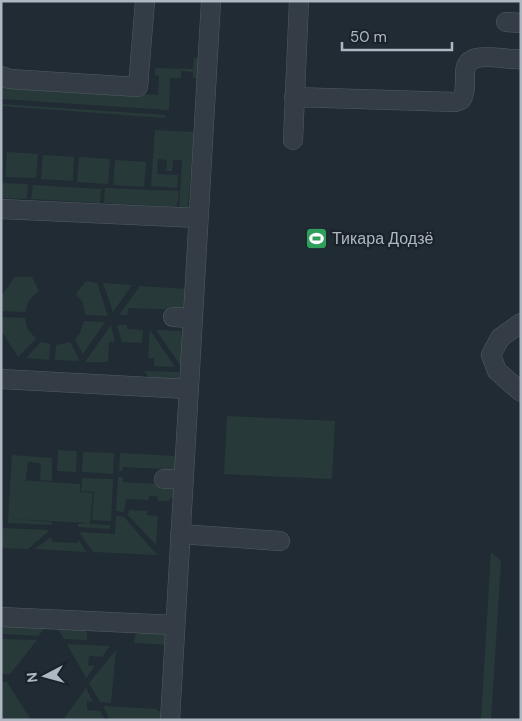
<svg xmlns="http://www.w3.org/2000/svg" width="522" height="721" font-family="'DM Sans',sans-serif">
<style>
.green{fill:#273a39}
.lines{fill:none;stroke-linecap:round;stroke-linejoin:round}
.minor-casing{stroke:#525b63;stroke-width:20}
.minor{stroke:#343d45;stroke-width:19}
.labels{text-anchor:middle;stroke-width:4.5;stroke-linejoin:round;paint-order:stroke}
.poi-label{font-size:16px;fill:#afb8c2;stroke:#1a222a;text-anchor:start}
</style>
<rect width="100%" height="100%" fill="#212b34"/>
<path class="green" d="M 194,58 L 204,58 L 203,78 L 193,78 L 193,72 L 181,71 L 181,78 L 170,78 L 169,110 L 1,99 L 1,85 L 158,95 L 159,76 L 155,75 L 155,68 L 193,69 Z
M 1,104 L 165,115 L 165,118 L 1,106 Z
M 155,130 L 194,132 L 188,208 L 179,208 L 182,160 L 173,160 L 172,171 L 166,171 L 167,160 L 158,159 L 157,174 L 178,175 L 177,188 L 151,186 Z
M 7,152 L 38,154 L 36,178 L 5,177 Z
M 43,155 L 74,157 L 73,181 L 41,179 Z
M 79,157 L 110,159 L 108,184 L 77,182 Z
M 115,160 L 146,162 L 144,187 L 113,185 Z
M 1,183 L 28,184 L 27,199 L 1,198 Z
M 33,185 L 101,189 L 100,203 L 31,199 Z
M 105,188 L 179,191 L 177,207 L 104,203 Z
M 15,277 L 32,277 L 39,291 L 29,300 L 25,312 L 1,311 L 1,296 Z
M 86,281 L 97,283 L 108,316 L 85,315 L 83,303 L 76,294 Z
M 103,283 L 132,285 L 113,312 Z
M 140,286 L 186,289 L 184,310 L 128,308 L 127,315 L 119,315 Z
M 1,317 L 25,318 L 27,328 L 36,339 L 18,357 L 1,330 Z
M 84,321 L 105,322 L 83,354 L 75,340 L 80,333 Z
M 111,325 L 115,342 L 109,342 L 108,362 L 85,362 Z
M 117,325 L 127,325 L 127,329 L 143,330 L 142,343 L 122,342 Z
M 150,330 L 175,367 L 154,366 L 154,358 L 148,358 Z
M 156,330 L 181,331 L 181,335 L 183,336 L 181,366 Z
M 41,342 L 50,344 L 49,360 L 26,358 Z
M 70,342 L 79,359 L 78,361 L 55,360 L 56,345 Z
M 144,371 L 179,372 L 179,381 L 151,380 Z
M 227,416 L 335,421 L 332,479 L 224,474 Z
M 58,450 L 77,451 L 76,472 L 57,471 Z
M 83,452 L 114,453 L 113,474 L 82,472 Z
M 120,453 L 176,456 L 176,470 L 164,472 L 163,469 L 123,467 L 122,471 L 119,471 Z
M 12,455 L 52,458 L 52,481 L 40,480 L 41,465 L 39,463 L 28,462 L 26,480 L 19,480 L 80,484 L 80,492 L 93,493 L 90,524 L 110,525 L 110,529 L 78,527 L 78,524 L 89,523 L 12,519 L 52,522 L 52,525 L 8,523 Z
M 118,477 L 123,477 L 123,482 L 175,485 L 174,498 L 170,498 L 170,501 L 158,501 L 157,496 L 149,496 L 148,500 L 126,499 L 124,512 L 116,511 Z
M 82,478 L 113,479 L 111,521 L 92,520 L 94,492 L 81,491 Z
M 129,510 L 147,511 L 147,515 L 158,516 L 156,545 L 128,515 Z
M 1,511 L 3,528 L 50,530 L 28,549 L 1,548 Z
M 116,516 L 124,517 L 157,555 L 93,552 L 79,532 L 115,534 Z
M 51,537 L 52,542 L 77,543 L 78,539 L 86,552 L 35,549 Z
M 491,552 L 501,561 L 491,720 L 481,720 Z
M 7,625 L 47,626 L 38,636 L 3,634 L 3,628 Z
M 57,627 L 83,628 L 87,633 L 87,640 L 64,639 Z
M 141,632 L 166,633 L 169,645 L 134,643 L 135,635 Z
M 2,639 L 37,640 L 10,674 L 2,674 Z
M 67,644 L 110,646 L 102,657 L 89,656 L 88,665 L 95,666 L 86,678 Z
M 116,650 L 111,703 L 100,702 L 89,683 Z
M 1,682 L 7,682 L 31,720 L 1,719 Z
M 86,688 L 93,702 L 87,701 L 87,710 L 100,711 L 105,720 L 63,720 Z
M 103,706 L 156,709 L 162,714 L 162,720 L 110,720 Z"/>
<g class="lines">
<defs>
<path id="minor" d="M 506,22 L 521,23
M 1,76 L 10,79 L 138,87 L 145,1
M 294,97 L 455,102 L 461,100 C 466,93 465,82 465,73 C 466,47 503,61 521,59
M 293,140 L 299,1
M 1,209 L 198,218
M 173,317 L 192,318
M 521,323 L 500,338 L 491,355 L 497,371 L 521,392
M 1,379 L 187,389
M 164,479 L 182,479
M 180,534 L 280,541
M 1,617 L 175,625
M 170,720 L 211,1"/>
</defs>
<use href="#minor" class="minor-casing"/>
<use href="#minor" class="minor"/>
</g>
<defs>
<symbol id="stadium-square" viewBox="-11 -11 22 22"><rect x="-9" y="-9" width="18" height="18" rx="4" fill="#2e9e5b" stroke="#1a222a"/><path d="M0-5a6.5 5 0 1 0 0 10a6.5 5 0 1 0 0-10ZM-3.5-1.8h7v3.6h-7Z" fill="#fff"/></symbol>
</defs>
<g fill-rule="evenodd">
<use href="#stadium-square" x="304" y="226" width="25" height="25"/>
</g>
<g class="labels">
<g class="poi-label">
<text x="332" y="244">Тикара Додзё</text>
</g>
</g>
<rect width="522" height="721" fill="none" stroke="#afb8c2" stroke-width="5"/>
<g transform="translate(45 676) rotate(264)" stroke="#1a222a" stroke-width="4" paint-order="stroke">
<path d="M0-4L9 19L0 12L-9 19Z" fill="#afb8c2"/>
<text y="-8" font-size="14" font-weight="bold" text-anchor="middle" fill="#afb8c2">N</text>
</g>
<path d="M342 42v8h110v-8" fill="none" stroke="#afb8c2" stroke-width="2.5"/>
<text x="350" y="42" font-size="15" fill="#afb8c2" stroke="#1a222a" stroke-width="4" paint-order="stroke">50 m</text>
</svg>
